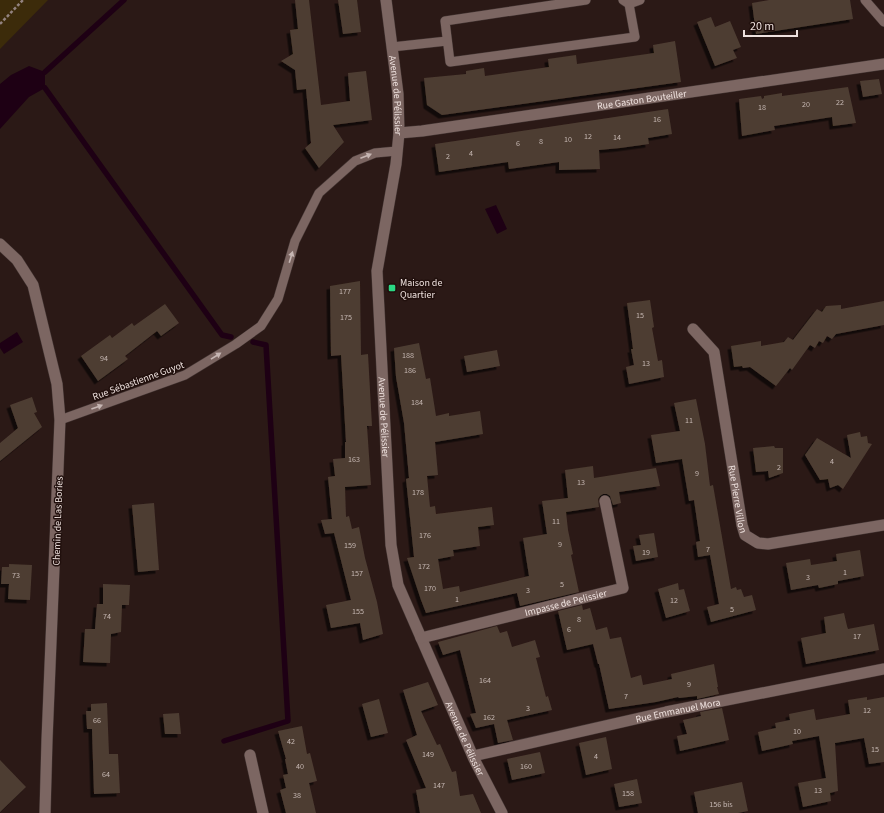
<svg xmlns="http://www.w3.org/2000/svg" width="884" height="813" font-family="'Source Sans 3',sans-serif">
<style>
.green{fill:#3c2b0a}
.water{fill:#1e0014}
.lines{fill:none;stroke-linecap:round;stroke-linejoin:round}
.stream{stroke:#1e0014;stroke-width:5.5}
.building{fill:#4d3d32;filter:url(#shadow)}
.service-casing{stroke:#433533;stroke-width:10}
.minor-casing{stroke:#433533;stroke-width:12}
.path{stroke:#938380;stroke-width:2.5;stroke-dasharray:3 2;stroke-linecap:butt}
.service{stroke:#7c6662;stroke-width:9}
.minor{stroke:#7c6662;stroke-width:11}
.oneway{fill:#c6b6b3}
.poi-dot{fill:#2bd884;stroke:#21100d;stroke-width:1.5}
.labels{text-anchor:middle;stroke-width:3;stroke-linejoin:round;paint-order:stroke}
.number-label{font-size:8px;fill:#c6b8b3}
.street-label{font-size:10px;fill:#eee1de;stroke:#21100d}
.poi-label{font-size:10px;fill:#eee1de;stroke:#21100d;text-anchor:start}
</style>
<defs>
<filter id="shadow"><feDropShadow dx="-3.5" dy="3.5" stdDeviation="0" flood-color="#0009"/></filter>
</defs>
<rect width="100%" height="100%" fill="#2b1916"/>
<path class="green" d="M 0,0 L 48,0 L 0,49 Z"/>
<path class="water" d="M 29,66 L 45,72 L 45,88 L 29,97 L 0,129 L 0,84 L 11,75 Z
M 496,205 L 507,229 L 497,234 L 485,209 Z
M 17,332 L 23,342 L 4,354 L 0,348 L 0,343 Z"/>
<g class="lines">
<path class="stream" d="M 45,72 L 124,0
M 45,88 L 222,335 L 231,337
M 224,741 L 288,721 L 266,345 L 253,342"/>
</g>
<path class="building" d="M 295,0 L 309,0 L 321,105 L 350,101 L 348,73 L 366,71 L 372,120 L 333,125 L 344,142 L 319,168 L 305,148 L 311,143 L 306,89 L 297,90 L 295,70 L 281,61 L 293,54 L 290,30 L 298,29 Z
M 338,0 L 357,0 L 361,32 L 343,34 Z
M 769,0 L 850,0 L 853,19 L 756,34 L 752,3 Z
M 711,17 L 715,27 L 730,21 L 741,47 L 733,50 L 737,58 L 715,66 L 697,22 Z
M 675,41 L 681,82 L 442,115 L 427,105 L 424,78 L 466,74 L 466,71 L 484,68 L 485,76 L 549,67 L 548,59 L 576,55 L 577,64 L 654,53 L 653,45 Z
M 879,79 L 882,94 L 863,97 L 860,81 Z
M 848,87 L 856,123 L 833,126 L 832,117 L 774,126 L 775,130 L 742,136 L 739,99 L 761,96 L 762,99 L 764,98 L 764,96 L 782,93 L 782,96 Z
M 668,109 L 672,134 L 648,138 L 649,144 L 620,148 L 599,150 L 600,169 L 559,170 L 559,162 L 509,169 L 508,162 L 439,172 L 435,144 Z
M 360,281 L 361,355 L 368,354 L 372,426 L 367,426 L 371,485 L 345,487 L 346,517 L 349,516 L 352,529 L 359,527 L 365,558 L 377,602 L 383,634 L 363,640 L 360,623 L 331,628 L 326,605 L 351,600 L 334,533 L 325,534 L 321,520 L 332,519 L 328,477 L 335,476 L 333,459 L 345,458 L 345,442 L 346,442 L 341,355 L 331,356 L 330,286 Z
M 650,300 L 654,327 L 652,328 L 658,361 L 662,360 L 664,377 L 629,384 L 626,367 L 634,365 L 631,349 L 633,349 L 627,303 Z
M 884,301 L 884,325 L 836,334 L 832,339 L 827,336 L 823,343 L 819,341 L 815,348 L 810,345 L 792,370 L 790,368 L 776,386 L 750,367 L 743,368 L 742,366 L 734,367 L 731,346 L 761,341 L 761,346 L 784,342 L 788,337 L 793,340 L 817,309 L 822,312 L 826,306 L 841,305 L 841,309 Z
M 165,304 L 179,323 L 161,336 L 157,331 L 125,356 L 128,359 L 98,381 L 81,356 L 110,335 L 112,338 L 132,323 L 134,326 Z
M 419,343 L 426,379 L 430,378 L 436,416 L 449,413 L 449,416 L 480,411 L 483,434 L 435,442 L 438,475 L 427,476 L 430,507 L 435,506 L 436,514 L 492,507 L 494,525 L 478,527 L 480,546 L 453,550 L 454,556 L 438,559 L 443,589 L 459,586 L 460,592 L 529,576 L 523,538 L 547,534 L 542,501 L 568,498 L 565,470 L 593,466 L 594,478 L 656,468 L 660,486 L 619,492 L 621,503 L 613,505 L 610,496 L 607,494 L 603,494 L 600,496 L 598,499 L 599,507 L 566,512 L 568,530 L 573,554 L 571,555 L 579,592 L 520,606 L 517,593 L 426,613 L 421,600 L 407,558 L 414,557 L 406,479 L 409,478 L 404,423 L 396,377 L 394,348 Z
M 497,350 L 500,366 L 467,372 L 464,356 Z
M 32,397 L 37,412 L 34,413 L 42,427 L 0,461 L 0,443 L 18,428 L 10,405 Z
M 696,399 L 705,444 L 710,486 L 713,485 L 731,589 L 736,587 L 737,590 L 741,589 L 744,597 L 752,595 L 756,610 L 711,622 L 707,607 L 719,604 L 710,555 L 698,557 L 696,542 L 700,541 L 694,500 L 689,501 L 682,459 L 656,463 L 651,435 L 680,431 L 674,403 Z
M 860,432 L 861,437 L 867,436 L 868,443 L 872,444 L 843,489 L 838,485 L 830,488 L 828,479 L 820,480 L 805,455 L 817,438 L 851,458 L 847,435 Z
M 774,446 L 775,448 L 783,448 L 783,473 L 769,478 L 768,471 L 756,472 L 753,448 Z
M 154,503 L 159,570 L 138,572 L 132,505 Z
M 654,533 L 658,557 L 636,561 L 633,546 L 641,545 L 639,535 Z
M 860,550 L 864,576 L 838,581 L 838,584 L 819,588 L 818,585 L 791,590 L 786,563 L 810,559 L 811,565 L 837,561 L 836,554 Z
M 9,564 L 32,565 L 30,600 L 8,599 L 9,584 L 1,584 L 2,567 L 9,567 Z
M 678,583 L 679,590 L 684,589 L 690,611 L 666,618 L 658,589 Z
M 103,584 L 130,585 L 129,605 L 122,605 L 121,632 L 111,634 L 110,663 L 83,662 L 85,629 L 95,629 L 97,604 L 103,604 Z
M 582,605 L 583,610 L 590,608 L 596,630 L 607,627 L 610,639 L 621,637 L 631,678 L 641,675 L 643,685 L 672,679 L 671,674 L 714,664 L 718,687 L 717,687 L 719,694 L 697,699 L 697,696 L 679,698 L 678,697 L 656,702 L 609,709 L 599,664 L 598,664 L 593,644 L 567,650 L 558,611 Z
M 844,613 L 847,626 L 848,629 L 874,624 L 879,650 L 806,664 L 801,638 L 826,633 L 824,617 Z
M 497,626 L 500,633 L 507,631 L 512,647 L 535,640 L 540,657 L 536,658 L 546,697 L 548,696 L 552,710 L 507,720 L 513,740 L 498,743 L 494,724 L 476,728 L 470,714 L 476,713 L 460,650 L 443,655 L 438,642 Z
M 428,682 L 438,705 L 421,711 L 437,745 L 440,744 L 452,772 L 456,771 L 460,796 L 473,794 L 481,813 L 420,813 L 416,790 L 426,788 L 406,740 L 417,735 L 403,690 Z
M 867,697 L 867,700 L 884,697 L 884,762 L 869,764 L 864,738 L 835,743 L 838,791 L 830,793 L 831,801 L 803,807 L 798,783 L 826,778 L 819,736 L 792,741 L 793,744 L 762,751 L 758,732 L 776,728 L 775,723 L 790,720 L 789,714 L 814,709 L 816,720 L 850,714 L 848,700 Z
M 379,699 L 388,733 L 371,737 L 362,704 Z
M 107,703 L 109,754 L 118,754 L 120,793 L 94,794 L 92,729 L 87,729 L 86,711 L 91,711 L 91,704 Z
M 722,708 L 729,740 L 680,751 L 677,736 L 687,734 L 683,720 L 701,716 L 700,712 Z
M 179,713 L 181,734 L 165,734 L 163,714 Z
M 302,726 L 307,754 L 310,753 L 317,781 L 309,783 L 316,813 L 286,813 L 280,790 L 286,788 L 283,775 L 288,774 L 285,759 L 286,759 L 278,731 Z
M 606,737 L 612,769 L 586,775 L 579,743 Z
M 540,752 L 545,773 L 512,780 L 507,759 Z
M 0,760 L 26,787 L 0,812 Z
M 637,779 L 642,803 L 619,807 L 614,784 Z
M 742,782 L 748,811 L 738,813 L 698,813 L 694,792 Z"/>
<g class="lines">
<defs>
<path id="service" d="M 586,0 L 445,21 L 450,62 L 635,37 L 629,4 L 623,0
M 865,0 L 884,22
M 629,4 L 640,0
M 392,47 L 447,41
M 60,420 L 185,375 L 236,344 L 261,326 L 278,299 L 295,241 L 319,193 L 355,161 L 375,153 L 397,151"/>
<g id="minor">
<path id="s1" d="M 386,0 L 398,94 L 399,133 L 396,164 L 377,271 L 391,545 L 398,585 L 474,759 L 502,813"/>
<path id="s2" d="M 399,133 L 422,131 L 884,64"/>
<path d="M 0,244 L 17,260 L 33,285 L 57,384 L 60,420 L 47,740 L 45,813"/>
<path id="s3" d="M 693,329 L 714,352 L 742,525 L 745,535 L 758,543 L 768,544 L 884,525"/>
<path id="s4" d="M 421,638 L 623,588 L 605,501"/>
<path d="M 250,755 L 263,813"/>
<path id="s5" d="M 473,756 L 666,712 L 884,669"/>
</g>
</defs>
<use href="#service" class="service-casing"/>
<use href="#minor" class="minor-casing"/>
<path class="path" d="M 0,24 L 23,0"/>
<use href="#service" class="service"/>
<use href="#minor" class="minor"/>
</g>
<defs><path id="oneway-solid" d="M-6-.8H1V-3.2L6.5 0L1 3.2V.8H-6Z"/></defs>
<g class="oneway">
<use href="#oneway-solid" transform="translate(366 156) rotate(-21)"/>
<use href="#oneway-solid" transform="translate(291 257) rotate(-73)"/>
<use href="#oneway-solid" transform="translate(216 356) rotate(-32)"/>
<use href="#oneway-solid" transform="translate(97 407) rotate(-20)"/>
</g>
<rect class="poi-dot" x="388" y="284" width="8" height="8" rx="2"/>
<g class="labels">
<g class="number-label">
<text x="840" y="105">22</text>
<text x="806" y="107">20</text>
<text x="762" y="110">18</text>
<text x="657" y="122">16</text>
<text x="588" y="139">12</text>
<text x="617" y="140">14</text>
<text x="568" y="142">10</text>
<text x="541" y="144">8</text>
<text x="518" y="146">6</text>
<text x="471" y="156">4</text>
<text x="448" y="159">2</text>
<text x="345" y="294">177</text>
<text x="640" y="318">15</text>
<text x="346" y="320">175</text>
<text x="408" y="358">188</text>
<text x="104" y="361">94</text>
<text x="646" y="366">13</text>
<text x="410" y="373">186</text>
<text x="417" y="405">184</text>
<text x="689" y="423">11</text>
<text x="354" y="462">163</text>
<text x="832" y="464">4</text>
<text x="779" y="470">2</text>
<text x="697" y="476">9</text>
<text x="581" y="485">13</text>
<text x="418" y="495">178</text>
<text x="556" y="524">11</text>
<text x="425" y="538">176</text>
<text x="560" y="547">9</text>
<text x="350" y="548">159</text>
<text x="708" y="552">7</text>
<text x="646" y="555">19</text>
<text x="424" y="569">172</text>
<text x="845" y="575">1</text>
<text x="357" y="576">157</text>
<text x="16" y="578">73</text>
<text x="808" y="580">3</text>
<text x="562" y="587">5</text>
<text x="430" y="591">170</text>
<text x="528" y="593">3</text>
<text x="457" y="602">1</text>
<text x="674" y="603">12</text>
<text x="732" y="612">5</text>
<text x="358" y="614">155</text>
<text x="107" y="619">74</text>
<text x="579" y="622">8</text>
<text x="569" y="632">6</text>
<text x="857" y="639">17</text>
<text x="485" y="683">164</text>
<text x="689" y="687">9</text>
<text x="626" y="699">7</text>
<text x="528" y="711">3</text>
<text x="867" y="713">12</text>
<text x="489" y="720">162</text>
<text x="97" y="723">66</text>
<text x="797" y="734">10</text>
<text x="291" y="744">42</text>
<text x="875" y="752">15</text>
<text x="428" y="757">149</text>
<text x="596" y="759">4</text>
<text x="300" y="769">40</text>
<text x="526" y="769">160</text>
<text x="106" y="777">64</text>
<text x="439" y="788">147</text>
<text x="818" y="793">13</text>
<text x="628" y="796">158</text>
<text x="297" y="798">38</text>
<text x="721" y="807">156 bis</text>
</g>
<g class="street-label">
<text dy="4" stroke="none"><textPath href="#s1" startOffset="96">Avenue de Pélissier</textPath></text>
<text dy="4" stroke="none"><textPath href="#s2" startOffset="245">Rue Gaston Bouteiller</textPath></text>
<text transform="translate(138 380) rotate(-20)" y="4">Rue Sébastienne Guyot</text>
<text dy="4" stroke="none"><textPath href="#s1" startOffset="420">Avenue de Pélissier</textPath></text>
<text dy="4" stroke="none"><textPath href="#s3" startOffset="180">Rue Pierre Villon</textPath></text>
<text transform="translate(57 521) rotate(-88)" y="4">Chemin de Las Bories</text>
<text dy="4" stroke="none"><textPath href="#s4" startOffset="149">Impasse de Pelissier</textPath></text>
<text dy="4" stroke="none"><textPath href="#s5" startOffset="210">Rue Emmanuel Mora</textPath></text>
<text dy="4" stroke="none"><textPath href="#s1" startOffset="756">Avenue de Pélissier</textPath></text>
</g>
<g class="poi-label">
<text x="400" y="286">Maison de<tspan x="400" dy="12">Quartier</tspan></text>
</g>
</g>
<path d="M744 30v6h53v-6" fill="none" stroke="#eee1de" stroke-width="2"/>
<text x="750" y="30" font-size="12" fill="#eee1de" stroke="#21100d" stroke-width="3" paint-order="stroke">20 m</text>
</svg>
